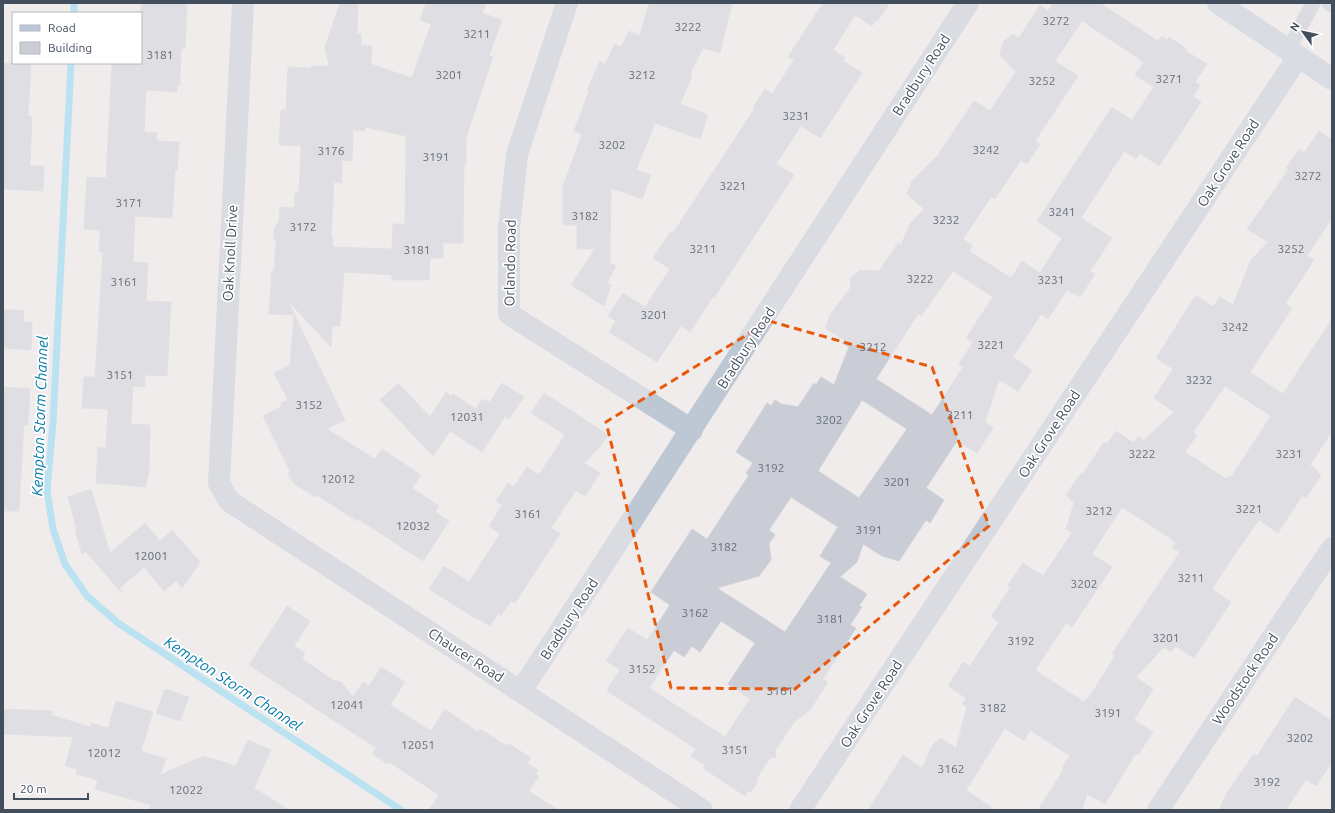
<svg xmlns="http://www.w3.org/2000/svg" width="1335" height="813" font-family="Ubuntu,sans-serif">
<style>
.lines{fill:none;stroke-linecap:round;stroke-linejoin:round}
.stream{stroke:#7bd4f6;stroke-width:7}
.building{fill:#cacdd5;stroke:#cfd1d9;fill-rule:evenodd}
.lane{stroke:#bec8d4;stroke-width:15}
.street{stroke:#bec8d4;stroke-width:22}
.secondary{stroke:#bcc8d8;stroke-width:22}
.marked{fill:none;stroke:#e8590c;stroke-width:3;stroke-dasharray:8 5;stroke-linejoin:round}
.labels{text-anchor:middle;stroke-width:3.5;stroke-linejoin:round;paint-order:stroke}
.number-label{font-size:12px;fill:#656e7a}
.street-label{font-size:14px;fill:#434e5c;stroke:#fff}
.water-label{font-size:15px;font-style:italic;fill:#017aa9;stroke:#fff}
</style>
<rect width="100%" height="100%" fill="#f0ecec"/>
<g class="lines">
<path class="stream" d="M 74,13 L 74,3
M 71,63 L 53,423 L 47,490 L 53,529 L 65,564 L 87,596 L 118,623 L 401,810"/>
</g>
<path class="building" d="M 141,3 L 187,3 L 185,49 L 181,48 L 180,86 L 177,86 L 177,92 L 146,90 L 144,132 L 157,133 L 156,141 L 179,142 L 177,170 L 175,170 L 172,218 L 135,216 L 133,262 L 148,263 L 146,301 L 171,302 L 167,376 L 145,375 L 145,387 L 133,386 L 131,424 L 150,425 L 149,471 L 146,487 L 96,483 L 98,447 L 106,448 L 108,409 L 82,408 L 84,377 L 95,377 L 103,252 L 99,252 L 100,230 L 84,229 L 87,177 L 106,178 L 112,63 L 141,63 Z
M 340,3 L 358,3 L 357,34 L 361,34 L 361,45 L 372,46 L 371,64 L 412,78 L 431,24 L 420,20 L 426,3 L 486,3 L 482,13 L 502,20 L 489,56 L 493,57 L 466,138 L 466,165 L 464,165 L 463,243 L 443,243 L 443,258 L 430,258 L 429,280 L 392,280 L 392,275 L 344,272 L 340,326 L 332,326 L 331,347 L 288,301 L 345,420 L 327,429 L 375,459 L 382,449 L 421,475 L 412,488 L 439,506 L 435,512 L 449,521 L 423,561 L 358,519 L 357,521 L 317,495 L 315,497 L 295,484 L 291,480 L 292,478 L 288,475 L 290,471 L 263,416 L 282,406 L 281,403 L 288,400 L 274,373 L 290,365 L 294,315 L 269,314 L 272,270 L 274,273 L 276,240 L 274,238 L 274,228 L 279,222 L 280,207 L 294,208 L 295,193 L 299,193 L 301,146 L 279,145 L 281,110 L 286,110 L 288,67 L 311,68 L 311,66 L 329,66 L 325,47 ZM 365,127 L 406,136 L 405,224 L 393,224 L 392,249 L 333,247 L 333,238 L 331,238 L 334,182 L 342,183 L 342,160 L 352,161 L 353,130 L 365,131 Z
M 649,3 L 732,3 L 720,53 L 703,48 L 690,74 L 692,77 L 680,104 L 708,115 L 700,139 L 655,123 L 636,170 L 651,175 L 642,199 L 611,188 L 610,263 L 616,266 L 607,283 L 611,285 L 604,306 L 571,285 L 595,249 L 577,249 L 577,225 L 563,225 L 563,186 L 582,134 L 574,131 L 589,91 L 587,90 L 600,61 L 605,64 L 615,44 L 621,47 L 629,31 L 640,36 Z
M 823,3 L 890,3 L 878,20 L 875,21 L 872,26 L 855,15 L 833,50 L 845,58 L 843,61 L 862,73 L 820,138 L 801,126 L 776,164 L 794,175 L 714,298 L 713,297 L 690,332 L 681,326 L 657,362 L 609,332 L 616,321 L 608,316 L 623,293 L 645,307 L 670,269 L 653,258 L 670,232 L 673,233 L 755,108 L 753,107 L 765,89 L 772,94 L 794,60 L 788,57 Z
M 1053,3 L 1100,3 L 1158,41 L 1162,36 L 1167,40 L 1169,37 L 1187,49 L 1186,51 L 1207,64 L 1195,82 L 1200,85 L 1193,96 L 1201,102 L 1159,166 L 1140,153 L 1136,159 L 1124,151 L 1081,218 L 1112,238 L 1090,271 L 1095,274 L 1080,297 L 1067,290 L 1048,319 L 1041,314 L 1013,357 L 1032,370 L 1018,391 L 999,380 L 985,422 L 993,428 L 977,453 L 957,441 L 926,488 L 944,500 L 930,523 L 926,520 L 899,561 L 882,556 L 863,544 L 857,562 L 840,577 L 867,594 L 859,606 L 862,607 L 850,625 L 856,628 L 823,679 L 828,682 L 810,710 L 794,722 L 775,751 L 776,757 L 770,758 L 756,780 L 757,783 L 751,792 L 748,791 L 745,796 L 703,768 L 705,765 L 691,756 L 696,749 L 607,691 L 609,688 L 608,688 L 620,670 L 606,661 L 628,628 L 647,640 L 670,605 L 651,592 L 692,529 L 707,539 L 749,475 L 746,473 L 753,463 L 736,452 L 767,403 L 771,406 L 775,400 L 781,404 L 798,407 L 814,383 L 816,385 L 821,377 L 834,385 L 849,347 L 842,343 L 844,340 L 825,328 L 830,315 L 851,287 L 850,278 L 860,270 L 879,271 L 898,243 L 901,245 L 910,224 L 924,209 L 907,194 L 912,181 L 938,155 L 974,101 L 990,111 L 1016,72 L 1000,55 L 1003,42 L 1013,34 L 1019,38 L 1040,5 L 1048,11 ZM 1082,21 L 1144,62 L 1135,75 L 1154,87 L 1132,120 L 1112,107 L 1037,221 L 1062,238 L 1040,273 L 1022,261 L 1011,278 L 969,251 L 973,246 L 963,239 L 991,197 L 995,199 L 1021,160 L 1027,164 L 1040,144 L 1035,141 L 1078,76 L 1055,61 ZM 953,271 L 993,297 L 966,338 L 973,342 L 959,364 L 963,367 L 932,415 L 876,379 L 918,314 L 921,316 ZM 862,400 L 907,429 L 859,498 L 818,471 ZM 791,497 L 838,527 L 820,556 L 831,563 L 785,632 L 717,588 L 759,576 L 771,560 L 769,543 L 775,535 L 769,530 ZM 721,621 L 755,643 L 728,684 L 750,699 L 725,737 L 649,688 L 674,650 L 684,657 L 692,646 L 700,652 Z
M 3,63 L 31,63 L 28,116 L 32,117 L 30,166 L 44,166 L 43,191 L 3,189 Z
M 1319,131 L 1332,140 L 1332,218 L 1307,256 L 1314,260 L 1285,304 L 1292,308 L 1250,372 L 1283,394 L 1332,319 L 1332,431 L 1310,465 L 1318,471 L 1317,473 L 1321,475 L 1306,498 L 1302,496 L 1278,533 L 1259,520 L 1239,548 L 1212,589 L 1231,602 L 1194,658 L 1175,646 L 1171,652 L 1164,647 L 1136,677 L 1153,689 L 1134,720 L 1153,732 L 1138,755 L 1136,753 L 1105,804 L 1087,794 L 1082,810 L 1038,810 L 1064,769 L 1062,768 L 1070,756 L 1030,730 L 1024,741 L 1005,728 L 966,790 L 995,810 L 868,810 L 903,755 L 922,768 L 932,746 L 940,738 L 956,748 L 967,707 L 962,704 L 966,698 L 948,686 L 963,662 L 970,666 L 999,622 L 991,617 L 1011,586 L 1008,585 L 1023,563 L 1043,576 L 1072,533 L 1066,529 L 1074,503 L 1066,495 L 1081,473 L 1083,474 L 1104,442 L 1107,444 L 1116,431 L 1134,443 L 1138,436 L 1144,440 L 1174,412 L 1154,398 L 1173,369 L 1156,358 L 1196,295 L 1213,307 L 1220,297 L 1233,305 L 1251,260 L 1268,242 L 1247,229 L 1289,169 L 1286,168 L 1299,149 L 1304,153 ZM 1225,386 L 1271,416 L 1231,477 L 1228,476 L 1226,479 L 1185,452 L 1197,435 L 1193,432 ZM 1122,507 L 1176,542 L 1172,548 L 1180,552 L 1112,654 L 1115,656 L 1088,699 L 1087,698 L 1084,702 L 1035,670 L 1066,623 L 1072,627 L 1112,567 L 1092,554 Z
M 3,309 L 24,311 L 23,322 L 32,322 L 31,350 L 3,348 Z
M 398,383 L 430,417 L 446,392 L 451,396 L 453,394 L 476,409 L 481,400 L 483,402 L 485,399 L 490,402 L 502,383 L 524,397 L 509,419 L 505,416 L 482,452 L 450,431 L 433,456 L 380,400 Z
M 3,387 L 30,389 L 28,425 L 24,425 L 19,511 L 3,511 Z
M 544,393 L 608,435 L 600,447 L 584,463 L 600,473 L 585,496 L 576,490 L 551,528 L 560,534 L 515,603 L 511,601 L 501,616 L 498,614 L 490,626 L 479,619 L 478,620 L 429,589 L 444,566 L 469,582 L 500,534 L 489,526 L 502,505 L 496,501 L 508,483 L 514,487 L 527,467 L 539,475 L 565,435 L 531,413 Z
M 91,489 L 110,553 L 145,523 L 160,541 L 172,530 L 200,562 L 182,588 L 176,581 L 164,591 L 144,567 L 120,588 L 121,592 L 86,552 L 82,554 L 75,530 L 77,530 L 68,497 Z
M 287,606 L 310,621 L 294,646 L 305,653 L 302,659 L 333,680 L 341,682 L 353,697 L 363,682 L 369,686 L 381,667 L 405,682 L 390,705 L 431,731 L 445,709 L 478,732 L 480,729 L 507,746 L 508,743 L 531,758 L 527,763 L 538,770 L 535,774 L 539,776 L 529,791 L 558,810 L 429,810 L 439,795 L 389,762 L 388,764 L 372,754 L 376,748 L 249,665 Z
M 165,689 L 189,697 L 180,721 L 156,713 Z
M 1295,697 L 1332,721 L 1332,762 L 1316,786 L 1306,779 L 1286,810 L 1219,810 L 1228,791 L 1254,754 L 1257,756 Z
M 116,701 L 153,712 L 141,751 L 166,759 L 160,775 L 203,756 L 236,766 L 248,740 L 271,750 L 254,788 L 289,810 L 206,809 L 205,810 L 149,810 L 151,805 L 95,789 L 98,780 L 76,774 L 77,769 L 65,766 L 73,737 L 3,734 L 3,709 L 52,711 L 51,715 L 90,727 L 91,723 L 108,728 Z"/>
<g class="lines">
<path class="lane" d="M 1329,3 L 1332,5
M 1288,50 L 1313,3"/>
<path class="street" d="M 243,3 L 219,483 L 229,501 L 702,810
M 567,3 L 517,154 L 509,228 L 509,314 L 692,430
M 521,691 L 968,3
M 800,810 L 1298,57
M 1158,810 L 1332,548"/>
<path class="secondary" d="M 1218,3 L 1332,79"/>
</g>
<path d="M0 0H1335V813H0ZM 769,321 L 932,367 L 989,526 L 795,689 L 671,688 L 606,422 Z" fill="#f0ecec" fill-opacity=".55" fill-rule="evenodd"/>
<path class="marked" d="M 769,321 L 932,367 L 989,526 L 795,689 L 671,688 L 606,422 Z"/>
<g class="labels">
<g class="number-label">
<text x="1056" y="25">3272</text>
<text x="688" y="31">3222</text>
<text x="477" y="38">3211</text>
<text x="160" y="59">3181</text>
<text x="449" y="79">3201</text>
<text x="642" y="79">3212</text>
<text x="1169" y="83">3271</text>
<text x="1042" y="85">3252</text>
<text x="796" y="120">3231</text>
<text x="612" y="149">3202</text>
<text x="986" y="154">3242</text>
<text x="331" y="155">3176</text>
<text x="436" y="161">3191</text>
<text x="1308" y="180">3272</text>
<text x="733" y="190">3221</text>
<text x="129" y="207">3171</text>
<text x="1062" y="216">3241</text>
<text x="585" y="220">3182</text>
<text x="946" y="224">3232</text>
<text x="303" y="231">3172</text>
<text x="703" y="253">3211</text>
<text x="1291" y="253">3252</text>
<text x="417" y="254">3181</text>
<text x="920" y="283">3222</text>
<text x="1051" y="284">3231</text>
<text x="124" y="286">3161</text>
<text x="654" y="319">3201</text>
<text x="1235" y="331">3242</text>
<text x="991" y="349">3221</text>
<text x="873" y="351">3212</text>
<text x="120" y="379">3151</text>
<text x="1199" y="384">3232</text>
<text x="309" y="409">3152</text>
<text x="960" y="419">3211</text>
<text x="467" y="421">12031</text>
<text x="829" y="424">3202</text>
<text x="1142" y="458">3222</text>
<text x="1289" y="458">3231</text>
<text x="771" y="472">3192</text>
<text x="338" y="483">12012</text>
<text x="897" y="486">3201</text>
<text x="1249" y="513">3221</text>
<text x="1099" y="515">3212</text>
<text x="528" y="518">3161</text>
<text x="413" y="530">12032</text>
<text x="869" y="534">3191</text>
<text x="724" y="551">3182</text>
<text x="151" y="560">12001</text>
<text x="1191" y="582">3211</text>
<text x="1084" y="588">3202</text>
<text x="695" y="617">3162</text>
<text x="830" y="623">3181</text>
<text x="1166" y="642">3201</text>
<text x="1021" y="645">3192</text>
<text x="642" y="673">3152</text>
<text x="780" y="695">3161</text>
<text x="347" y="709">12041</text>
<text x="993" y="712">3182</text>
<text x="1108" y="717">3191</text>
<text x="1300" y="742">3202</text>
<text x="418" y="749">12051</text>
<text x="735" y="754">3151</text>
<text x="104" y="757">12012</text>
<text x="951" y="773">3162</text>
<text x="1267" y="786">3192</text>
<text x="186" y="794">12022</text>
</g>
<g class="street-label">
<text transform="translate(921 75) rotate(-57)" y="5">Bradbury Road</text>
<text transform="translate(1228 163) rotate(-57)" y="5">Oak Grove Road</text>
<text transform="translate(230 253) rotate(-87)" y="5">Oak Knoll Drive</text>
<text transform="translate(510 263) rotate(-89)" y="5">Orlando Road</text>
<text transform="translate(746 348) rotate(-57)" y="5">Bradbury Road</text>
<text transform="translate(1049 434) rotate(-57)" y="5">Oak Grove Road</text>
<text transform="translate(569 619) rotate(-57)" y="5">Bradbury Road</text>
<text transform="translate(466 655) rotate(33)" y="5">Chaucer Road</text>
<text transform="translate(1245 679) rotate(-56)" y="5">Woodstock Road</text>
<text transform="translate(871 704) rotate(-57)" y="5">Oak Grove Road</text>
</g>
<g class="water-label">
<text transform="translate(40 416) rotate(-88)" y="5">Kempton Storm Channel</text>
<text transform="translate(233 684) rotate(33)" y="5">Kempton Storm Channel</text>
</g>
</g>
<rect width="1335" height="813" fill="none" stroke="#434e5c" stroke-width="8"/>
<rect x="12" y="12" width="130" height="52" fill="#ffffff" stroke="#b4b8be"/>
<rect x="20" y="25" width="20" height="6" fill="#bcc8d8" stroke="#b4b8be"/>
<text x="48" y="32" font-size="12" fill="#434e5c">Road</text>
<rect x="20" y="42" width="20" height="12" fill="#cacdd5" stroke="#b4b8be"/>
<text x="48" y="52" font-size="12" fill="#434e5c">Building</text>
<g transform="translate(1303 32) rotate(303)" stroke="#ffffff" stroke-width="3" paint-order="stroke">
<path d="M0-3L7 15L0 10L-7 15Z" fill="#434e5c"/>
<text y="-6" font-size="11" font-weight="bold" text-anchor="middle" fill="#434e5c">N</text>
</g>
<path d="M14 793v6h74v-6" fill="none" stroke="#434e5c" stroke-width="2"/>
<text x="20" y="793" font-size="12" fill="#434e5c" stroke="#ffffff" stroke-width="3" paint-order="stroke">20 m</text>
</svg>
